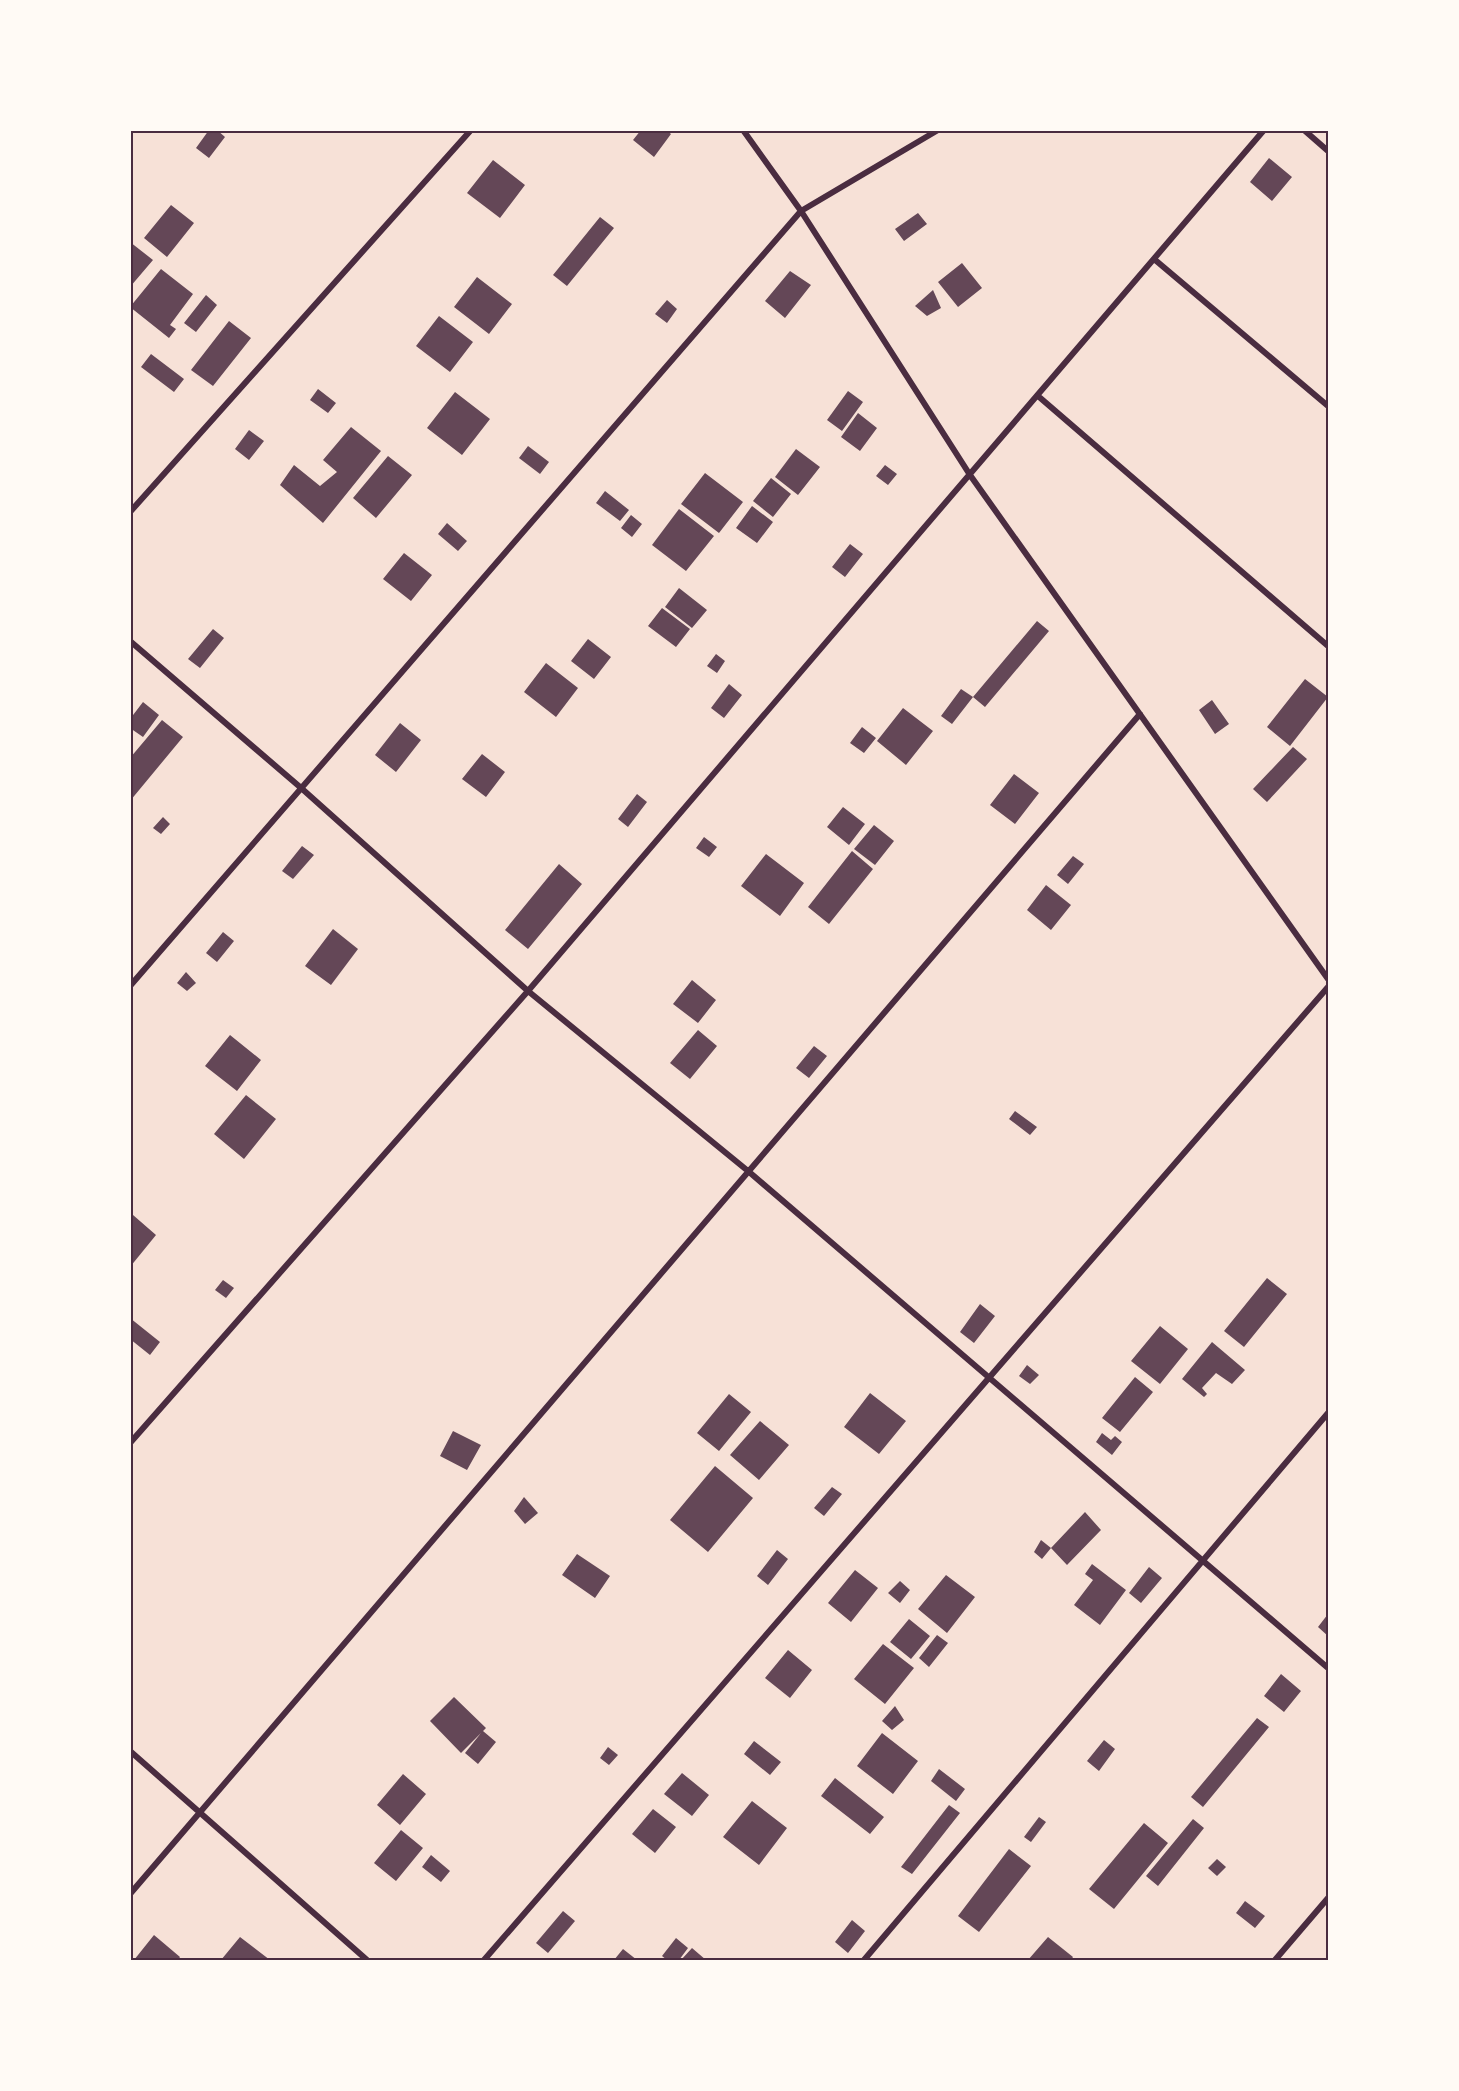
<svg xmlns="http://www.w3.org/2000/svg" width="1459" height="2091" font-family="'Public Sans',sans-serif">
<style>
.building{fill:#644757}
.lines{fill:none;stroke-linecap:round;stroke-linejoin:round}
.minor{stroke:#4a2c40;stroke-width:6}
.neatline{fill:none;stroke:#4a2c40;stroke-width:2}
</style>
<rect width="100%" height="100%" fill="#f7e1d7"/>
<path class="building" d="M 209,130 L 217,130 L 225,137 L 209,158 L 196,148 Z
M 641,130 L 666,130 L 671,134 L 654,157 L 633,140 Z
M 1269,158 L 1292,177 L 1272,201 L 1250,182 Z
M 493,160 L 525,185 L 500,218 L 467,193 Z
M 171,205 L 194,223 L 167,257 L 144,238 Z
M 918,213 L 927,224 L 904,241 L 895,229 Z
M 600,217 L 614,228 L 567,286 L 553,275 Z
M 130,242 L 153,260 L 130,287 Z
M 962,263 L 982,288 L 958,307 L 938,282 Z
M 161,269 L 193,294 L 170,325 L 176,329 L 169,338 L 130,307 Z
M 790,271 L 811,285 L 785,318 L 765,301 Z
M 477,277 L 512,304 L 489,334 L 454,307 Z
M 933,290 L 941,308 L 927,316 L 915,306 Z
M 206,295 L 217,305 L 196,332 L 184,323 Z
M 667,300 L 677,309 L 667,323 L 655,314 Z
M 439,316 L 473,342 L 450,372 L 416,346 Z
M 229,321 L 251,338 L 213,386 L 191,370 Z
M 151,354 L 184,379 L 174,392 L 141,367 Z
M 318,389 L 336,403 L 328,413 L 310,400 Z
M 848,391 L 863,402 L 842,431 L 827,420 Z
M 455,392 L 490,419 L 462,455 L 427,428 Z
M 858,413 L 877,428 L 860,451 L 841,437 Z
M 351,427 L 381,451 L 323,523 L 280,485 L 294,465 L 320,486 L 337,472 L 323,460 Z
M 249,430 L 264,441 L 249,460 L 235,449 Z
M 528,446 L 549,462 L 540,474 L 519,458 Z
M 796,449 L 820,467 L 798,495 L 775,477 Z
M 388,456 L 412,475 L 376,518 L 353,498 Z
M 885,465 L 897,474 L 888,485 L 876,476 Z
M 705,473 L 743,502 L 719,533 L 681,504 Z
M 771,478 L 791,494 L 773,517 L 753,501 Z
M 605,491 L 629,510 L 620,521 L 596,503 Z
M 752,506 L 773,522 L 757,543 L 736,528 Z
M 679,509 L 714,536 L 686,571 L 652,545 Z
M 631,515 L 642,524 L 632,537 L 621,528 Z
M 447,523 L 467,541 L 458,551 L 438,534 Z
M 850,544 L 863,554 L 845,577 L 832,567 Z
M 404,553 L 432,575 L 411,601 L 383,579 Z
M 679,588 L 707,610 L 692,628 L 665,607 Z
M 662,608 L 690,629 L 676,647 L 648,626 Z
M 1037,621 L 1049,631 L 985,707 L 973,697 Z
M 213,629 L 224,638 L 200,668 L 188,659 Z
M 588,639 L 611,657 L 594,679 L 571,661 Z
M 716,654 L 725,661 L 717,673 L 707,666 Z
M 546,663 L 578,688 L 556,717 L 524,692 Z
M 1305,679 L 1328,697 L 1290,746 L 1267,727 Z
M 729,684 L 742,695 L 724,718 L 711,708 Z
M 961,689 L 973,697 L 952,724 L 941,716 Z
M 1212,700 L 1229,724 L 1215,734 L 1199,710 Z
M 143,702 L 159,715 L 143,737 L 130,728 L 130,719 Z
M 903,708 L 933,731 L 906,765 L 877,741 Z
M 162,720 L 183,737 L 130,801 L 130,758 Z
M 400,723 L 421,740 L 396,772 L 375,755 Z
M 862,727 L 876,738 L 864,753 L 850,743 Z
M 1293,747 L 1307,759 L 1267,802 L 1253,789 Z
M 482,754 L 505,772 L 486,797 L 462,779 Z
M 1014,774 L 1039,793 L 1015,824 L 990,805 Z
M 637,794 L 647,802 L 628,827 L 618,819 Z
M 843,807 L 865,824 L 849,845 L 827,827 Z
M 163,817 L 170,824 L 161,834 L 153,828 Z
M 874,825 L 894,841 L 875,865 L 854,849 Z
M 704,837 L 717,847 L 709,857 L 696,848 Z
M 302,846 L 314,855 L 293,879 L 282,871 Z
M 852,851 L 873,869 L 829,924 L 808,907 Z
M 766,854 L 804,883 L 780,916 L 741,886 Z
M 1073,856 L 1084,864 L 1068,884 L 1057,875 Z
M 559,864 L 582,884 L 528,949 L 505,930 Z
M 1046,885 L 1071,905 L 1051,930 L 1027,910 Z
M 333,929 L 358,949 L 331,985 L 305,966 Z
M 223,932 L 234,941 L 217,962 L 206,953 Z
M 186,972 L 196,983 L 187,991 L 177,983 Z
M 692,980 L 716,1000 L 698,1023 L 673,1004 Z
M 698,1030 L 717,1046 L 690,1079 L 670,1063 Z
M 230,1035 L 261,1060 L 237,1091 L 205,1066 Z
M 814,1046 L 827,1056 L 809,1078 L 796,1068 Z
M 246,1095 L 276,1119 L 244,1159 L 214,1134 Z
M 1015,1111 L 1037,1127 L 1030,1135 L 1009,1119 Z
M 133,1215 L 156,1235 L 130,1267 L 130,1218 Z
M 1267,1278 L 1287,1294 L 1244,1347 L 1224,1331 Z
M 223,1280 L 234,1288 L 226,1298 L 215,1290 Z
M 980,1304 L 995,1316 L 974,1343 L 960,1332 Z
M 130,1318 L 160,1342 L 150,1355 L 130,1339 Z
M 1160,1326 L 1188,1349 L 1160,1384 L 1131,1361 Z
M 1212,1342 L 1245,1370 L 1232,1384 L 1216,1373 L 1202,1388 L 1207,1394 L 1204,1397 L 1182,1379 Z
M 1027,1365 L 1039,1375 L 1030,1384 L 1019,1376 Z
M 1135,1377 L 1153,1392 L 1120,1432 L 1102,1418 Z
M 870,1393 L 906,1421 L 879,1454 L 844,1427 Z
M 729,1394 L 751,1412 L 719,1451 L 697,1433 Z
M 760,1421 L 789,1445 L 759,1480 L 730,1455 Z
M 453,1431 L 481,1445 L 467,1470 L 440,1456 Z
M 1102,1433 L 1111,1440 L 1115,1436 L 1122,1442 L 1112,1455 L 1096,1442 Z
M 715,1466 L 753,1498 L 708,1552 L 670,1520 Z
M 832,1487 L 842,1494 L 824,1516 L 814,1508 Z
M 524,1497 L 538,1513 L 525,1524 L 514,1511 Z
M 1085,1512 L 1101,1530 L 1067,1565 L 1051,1548 Z
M 1041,1540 L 1051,1548 L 1042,1559 L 1034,1552 Z
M 777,1550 L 788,1559 L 768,1585 L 757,1576 Z
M 577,1554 L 610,1576 L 595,1598 L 562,1575 Z
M 1092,1564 L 1126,1590 L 1100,1625 L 1074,1605 L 1093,1580 L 1085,1574 Z
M 1149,1567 L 1162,1578 L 1141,1603 L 1129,1593 Z
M 855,1570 L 878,1588 L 851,1622 L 828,1603 Z
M 946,1575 L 975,1597 L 947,1633 L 918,1609 Z
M 900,1581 L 910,1590 L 900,1603 L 888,1593 Z
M 1328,1614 L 1328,1636 L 1318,1627 Z
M 909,1619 L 930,1636 L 911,1659 L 890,1642 Z
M 937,1635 L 948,1643 L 929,1667 L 919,1658 Z
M 883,1644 L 914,1668 L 885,1704 L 854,1679 Z
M 788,1650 L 812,1670 L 790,1698 L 765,1678 Z
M 1281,1674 L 1301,1691 L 1284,1712 L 1264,1696 Z
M 454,1697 L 486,1728 L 483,1731 L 496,1742 L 478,1764 L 465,1753 L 481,1733 L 461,1753 L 430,1721 Z
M 895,1706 L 904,1720 L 892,1730 L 882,1721 Z
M 1257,1718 L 1269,1727 L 1203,1807 L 1191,1797 Z
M 882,1733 L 918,1761 L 893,1794 L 857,1766 Z
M 1104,1740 L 1115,1749 L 1099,1771 L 1087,1761 Z
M 754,1741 L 781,1762 L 770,1775 L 744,1754 Z
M 608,1747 L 618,1755 L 609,1765 L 600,1758 Z
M 939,1769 L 965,1789 L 956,1801 L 931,1781 Z
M 682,1773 L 709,1795 L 692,1816 L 664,1794 Z
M 403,1774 L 426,1794 L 400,1825 L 377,1805 Z
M 835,1778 L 884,1817 L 870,1834 L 821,1796 Z
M 752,1801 L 787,1828 L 759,1865 L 723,1837 Z
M 949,1805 L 960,1813 L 912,1874 L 901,1867 Z
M 653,1809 L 676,1827 L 655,1853 L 632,1834 Z
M 1039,1817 L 1046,1822 L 1031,1842 L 1024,1837 Z
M 1193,1819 L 1204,1828 L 1158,1886 L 1146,1876 Z
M 1144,1823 L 1168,1843 L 1114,1909 L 1089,1889 Z
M 401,1830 L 423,1848 L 396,1881 L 374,1863 Z
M 1009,1849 L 1031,1866 L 979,1932 L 958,1916 Z
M 431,1855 L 450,1871 L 441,1882 L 422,1867 Z
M 1217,1859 L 1226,1867 L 1217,1876 L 1208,1868 Z
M 1245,1901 L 1265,1916 L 1255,1928 L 1236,1913 Z
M 563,1911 L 575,1921 L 548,1953 L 536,1943 Z
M 852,1920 L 865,1931 L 848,1953 L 835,1942 Z
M 154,1935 L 180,1957 L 178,1960 L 134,1960 Z
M 240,1937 L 270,1960 L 221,1960 Z
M 1048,1937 L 1073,1957 L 1071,1960 L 1028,1960 Z
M 676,1938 L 688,1948 L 679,1960 L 667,1960 L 662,1956 Z
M 692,1948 L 706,1960 L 681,1960 Z
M 623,1949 L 637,1960 L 614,1960 Z"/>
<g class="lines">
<path class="minor" d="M 743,130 L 801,211 L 970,475 L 1328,979
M 1304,130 L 1328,151
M 1154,259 L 1328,406
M 1038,396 L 1328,646
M 130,512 L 471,130
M 130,641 L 300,787 L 528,991 L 748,1171 L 1328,1668
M 130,986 L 801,211 L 938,130
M 130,1443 L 528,991 L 1264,130
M 130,1751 L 367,1960
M 130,1894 L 1140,714
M 484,1960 L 1328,987
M 864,1960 L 1328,1413
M 1275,1960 L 1328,1898"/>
</g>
<rect width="1459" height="2091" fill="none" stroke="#fffaf5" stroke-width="264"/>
<rect x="132" y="132" width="1195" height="1827" class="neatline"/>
</svg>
